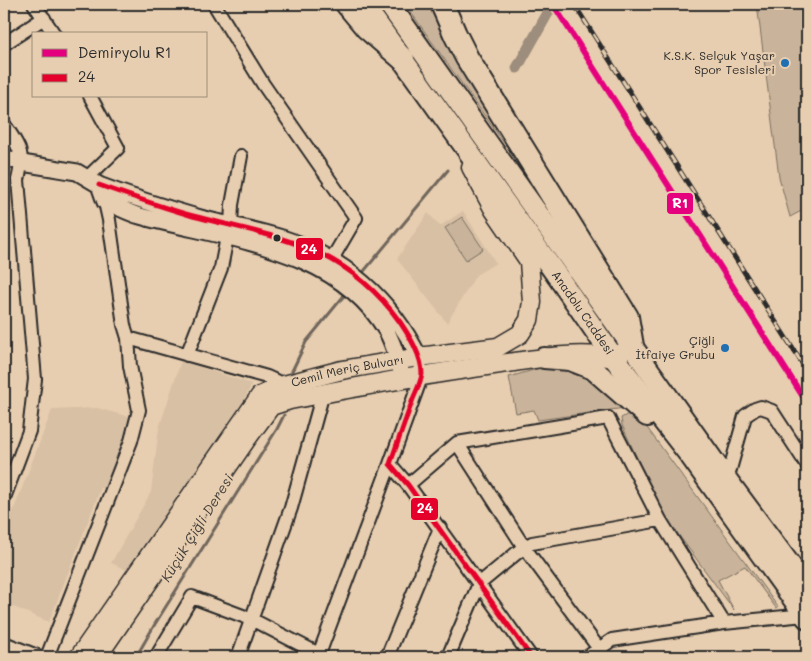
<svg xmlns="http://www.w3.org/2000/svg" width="811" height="661" font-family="Mali,sans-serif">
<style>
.built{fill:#d8c0a5}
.green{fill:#c9b39a;stroke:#7a6f62}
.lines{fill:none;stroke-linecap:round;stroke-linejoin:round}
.stream{stroke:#6f665b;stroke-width:3}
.canal{stroke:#9d8d7b;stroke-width:11}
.minor-casing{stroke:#2b2b2b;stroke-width:16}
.tertiary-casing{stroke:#2b2b2b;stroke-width:19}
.secondary-casing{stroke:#2b2b2b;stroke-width:21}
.trunk-casing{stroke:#2b2b2b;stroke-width:24}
.motorway-casing{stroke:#2b2b2b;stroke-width:26}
.minor{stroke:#e8ceb0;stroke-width:12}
.tertiary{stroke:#e8ceb0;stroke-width:15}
.secondary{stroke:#e8ceb0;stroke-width:18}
.trunk{stroke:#e8ceb0;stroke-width:20}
.motorway{stroke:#e8ceb0;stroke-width:22}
.rail-casing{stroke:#2b2b2b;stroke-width:5}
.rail{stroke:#e8ceb0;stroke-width:3;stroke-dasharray:9;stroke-linecap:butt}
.bus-1-casing{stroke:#e8ceb0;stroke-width:9}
.bus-1{stroke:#e4002b;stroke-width:5}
.rail-1-casing{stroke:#e8ceb0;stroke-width:10}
.rail-1{stroke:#e5007d;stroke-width:6}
.poi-dot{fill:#1f6fb2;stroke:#e8ceb0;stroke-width:2}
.bus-dot{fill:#2b2b2b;stroke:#e8ceb0;stroke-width:2}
.labels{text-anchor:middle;stroke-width:4;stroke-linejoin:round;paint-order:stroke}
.poi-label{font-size:12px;fill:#2b2b2b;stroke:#e8ceb0;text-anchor:end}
.street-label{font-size:12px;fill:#2b2b2b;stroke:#e8ceb0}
.water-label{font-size:14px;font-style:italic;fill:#423f3b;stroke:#e8ceb0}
.line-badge{stroke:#e8ceb0;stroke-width:2}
.badge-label{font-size:14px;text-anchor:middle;font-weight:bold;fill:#fff}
</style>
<rect width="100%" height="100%" fill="#e8ceb0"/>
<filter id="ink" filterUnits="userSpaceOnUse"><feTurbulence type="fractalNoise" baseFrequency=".02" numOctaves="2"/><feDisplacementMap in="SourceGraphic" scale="10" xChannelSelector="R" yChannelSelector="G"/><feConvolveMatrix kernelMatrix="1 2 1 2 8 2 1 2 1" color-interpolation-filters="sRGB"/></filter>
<g filter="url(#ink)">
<path class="built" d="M 463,211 L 496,263 L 476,275 L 447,323 L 397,259 L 428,213 L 440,226 Z
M 181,361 L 252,384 L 239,410 L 131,572 L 111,563 L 151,492 L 159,428 Z
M 97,408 L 130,417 L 127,434 L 106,489 L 101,488 L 49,622 L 4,603 L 4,535 L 52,410 Z"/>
<path class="green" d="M 405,4 L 432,4 L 522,162 L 519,164 Z
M 757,4 L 807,4 L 807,208 L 790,217 L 779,177 Z
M 462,217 L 483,249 L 466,260 L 445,228 Z
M 544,367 L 583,374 L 625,408 L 538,420 L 534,410 L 516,413 L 509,377 Z
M 632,412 L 648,429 L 778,607 L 776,608 L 745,566 L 718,580 L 734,610 L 661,511 L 622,425 L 621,418 Z"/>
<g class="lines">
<path class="stream" d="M 360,276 L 448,170
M 292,371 L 306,342 L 347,292
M 136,657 L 155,624 L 277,429 L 284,415"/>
<path class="canal" d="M 517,68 L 553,4"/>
<defs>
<path id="minor" d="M 34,4 L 54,34
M 214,4 L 263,84 L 356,218 L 332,259
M 4,44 L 44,18
M 4,124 C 19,147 25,151 18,180 L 35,379 L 29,431 L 4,498
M 87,178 L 118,148 L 90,96
M 105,202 L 109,220 L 124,325 L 128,338 L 267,377 L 284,385 L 286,390
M 231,225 L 232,205 L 241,156
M 187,355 L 221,268 L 227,237
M 419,357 L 422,375 L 390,464 L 408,485 L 531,657
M 457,443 L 524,547 L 605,657
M 727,480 L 745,416 L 755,409 L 761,407 L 772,411 L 807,465
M 408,485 L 457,443 L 608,418 L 660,520 L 724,623
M 4,643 L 40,657
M 47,657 L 131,441 L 139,410 L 130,366 L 128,338
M 156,657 L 192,597 L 251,619 L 319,654 L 322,657
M 238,657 L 291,508 L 323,393
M 318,657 L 390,464
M 387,657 L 440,528
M 448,657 L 479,584 L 524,547 L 532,543 L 660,520
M 587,657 L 612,640 L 724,623 L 805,615"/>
<path id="tertiary" d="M 4,157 L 22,163 L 77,172 L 99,185 L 105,202 C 117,206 128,213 140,216 C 226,240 337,246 387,332 C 395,347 399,363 403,379
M 99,185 C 133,198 169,209 204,219 C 230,225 257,230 282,238 C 344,257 391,300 419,357"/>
<g id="secondary">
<path id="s1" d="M 79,657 L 260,396 L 284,385 L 342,370 L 419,357 L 498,347 L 520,334 L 529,320 L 532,302 L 529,261 L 494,210 L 471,167"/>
<path d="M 97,657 L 246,440 L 271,406 L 290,400 C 359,386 429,374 500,364 C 536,359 577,351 614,358 L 621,353"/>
</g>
<g id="trunk">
<path id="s2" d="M 363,4 L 558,277 L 614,358 L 689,454 L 807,618"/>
<path d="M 389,4 L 727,480 L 807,588"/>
<path d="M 544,358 L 570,360 L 593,369 L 647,416"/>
</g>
<path id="motorway" d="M 347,4 L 367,28 L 403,59
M 442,4 L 455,34 L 467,58 L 627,317 L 632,346"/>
</defs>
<use href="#minor" class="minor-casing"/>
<use href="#tertiary" class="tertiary-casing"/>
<use href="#secondary" class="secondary-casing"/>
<use href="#trunk" class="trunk-casing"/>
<use href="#motorway" class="motorway-casing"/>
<use href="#minor" class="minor"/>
<use href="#tertiary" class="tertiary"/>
<use href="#secondary" class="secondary"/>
<use href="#trunk" class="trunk"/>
<use href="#motorway" class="motorway"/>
<defs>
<path id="rail" d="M 574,4 L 807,371"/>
</defs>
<use href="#rail" class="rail-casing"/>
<use href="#rail" class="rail"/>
<defs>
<path id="bus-1" d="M 99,185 C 130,196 161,207 193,216 C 278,238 344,244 400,322 C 410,337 422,356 422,374 C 421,382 416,392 413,399 C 405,421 398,442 390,464 L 408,485 L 531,657"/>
</defs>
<use href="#bus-1" class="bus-1-casing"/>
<use href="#bus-1" class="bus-1"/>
<defs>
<path id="rail-1" d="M 553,4 L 807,403"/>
</defs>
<use href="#rail-1" class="rail-1-casing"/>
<use href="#rail-1" class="rail-1"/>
</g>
</g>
<g class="poi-dot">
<circle cx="785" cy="63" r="5"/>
<circle cx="725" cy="348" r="5"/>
</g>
<circle class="bus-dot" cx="277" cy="238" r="4.5"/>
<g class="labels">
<g class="poi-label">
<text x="775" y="60">K.S.K. Selçuk Yaşar<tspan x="775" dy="14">Spor Tesisleri</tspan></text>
<text x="715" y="345">Çiğli<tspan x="715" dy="14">İtfaiye Grubu</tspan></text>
</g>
<g class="street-label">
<text dy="4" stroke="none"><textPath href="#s2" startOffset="379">Anadolu Caddesi</textPath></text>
<text dy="4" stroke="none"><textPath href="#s1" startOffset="409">Cemil Meriç Bulvarı</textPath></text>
</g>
<g class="water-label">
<text transform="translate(197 528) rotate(-58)" y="5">Küçük Çiğli Deresi</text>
</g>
</g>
<g class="line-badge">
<rect x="666" y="192" width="28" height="23" rx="5" fill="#e5007d"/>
<rect x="295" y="237" width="29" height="24" rx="5" fill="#e4002b"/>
<rect x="410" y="497" width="29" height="24" rx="5" fill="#e4002b"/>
</g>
<g class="badge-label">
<text x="680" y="208">R1</text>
<text x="309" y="254">24</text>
<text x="425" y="513">24</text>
</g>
<rect width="811" height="661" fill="none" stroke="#e8ceb0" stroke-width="20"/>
<rect x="10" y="10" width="791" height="641" fill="none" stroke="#2b2b2b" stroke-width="2" filter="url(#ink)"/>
<rect x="32" y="32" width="175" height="65" fill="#e8ceb0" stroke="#9c8d7b"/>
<rect x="42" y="49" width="25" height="8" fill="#e5007d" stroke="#9c8d7b"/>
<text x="78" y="58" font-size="15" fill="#2b2b2b">Demiryolu R1</text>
<rect x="42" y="74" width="25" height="8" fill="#e4002b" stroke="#9c8d7b"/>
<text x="78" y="82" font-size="15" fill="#2b2b2b">24</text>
</svg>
